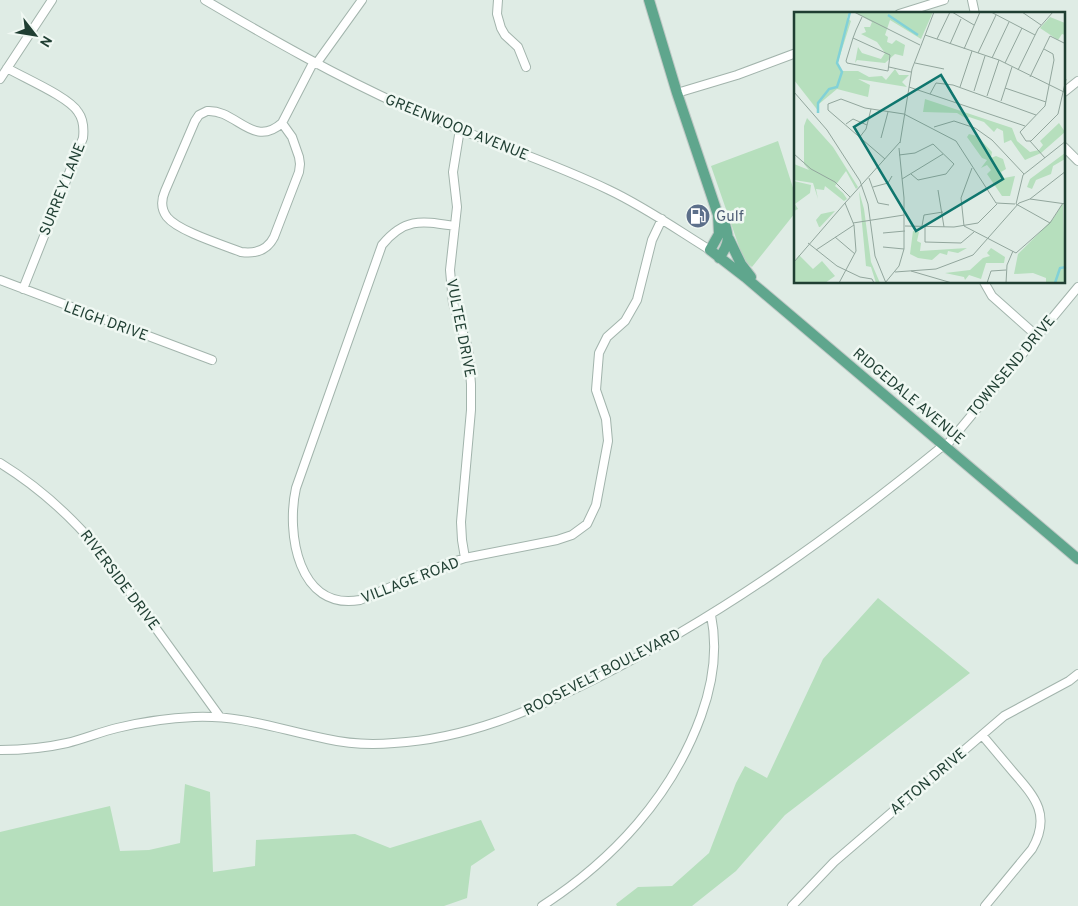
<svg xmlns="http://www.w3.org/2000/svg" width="1078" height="906" font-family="Overpass,sans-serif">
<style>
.green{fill:#b6dfbd}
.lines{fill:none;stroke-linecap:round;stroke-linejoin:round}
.minor-casing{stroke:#a2b4ac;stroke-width:10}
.major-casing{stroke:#c0c9c6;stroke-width:12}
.minor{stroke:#fff;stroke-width:8}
.major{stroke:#5fa68d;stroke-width:10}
.labels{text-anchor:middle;stroke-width:5;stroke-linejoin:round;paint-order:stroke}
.street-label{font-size:15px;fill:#1f3e32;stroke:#f0f8f3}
.service-label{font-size:15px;fill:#4e5e75;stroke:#f0f8f3;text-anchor:start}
.inset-river{fill:none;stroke:#81d1d7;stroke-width:2.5}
.inset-road{fill:none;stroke:#92a69d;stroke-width:1}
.view{fill:#0f766e;fill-opacity:0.15;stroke:#0f766e;stroke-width:2.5}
.inset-edge{fill:none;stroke:#1f3e32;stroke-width:2.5}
</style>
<rect width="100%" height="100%" fill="#dfece5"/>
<path class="green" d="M 778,141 L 795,194 L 795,213 L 752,267 L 744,261 L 711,166 Z
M 878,598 L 970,673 L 785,815 L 736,871 L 692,906 L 617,906 L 616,904 L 638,887 L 672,886 L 709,853 L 736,783 L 745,766 L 767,778 L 823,659 Z
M 185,784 L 210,792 L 213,872 L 255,866 L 256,840 L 355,834 L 390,848 L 481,820 L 495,850 L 471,866 L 467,898 L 444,906 L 0,906 L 0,832 L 110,806 L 120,851 L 149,850 L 180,843 Z"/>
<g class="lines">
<defs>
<path id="minor" d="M 205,0 C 271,39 336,76 405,107 C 472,137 543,158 609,190 C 645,207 676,229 710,250
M 498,0 L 497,14 L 501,28 L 505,35 L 518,47 L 526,67
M 972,0 L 975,14
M 899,14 L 944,0
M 316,64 L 362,0
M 7,68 C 24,78 69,97 78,112 C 84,120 84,129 83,138 L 23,289
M 0,79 L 52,0
M 1064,92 L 1078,81
M 677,93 L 737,75 L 796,53
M 207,111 C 236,109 253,149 282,123 L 292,137 L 299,157 L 300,164 L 299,172 L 274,237 C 267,251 255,254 241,252 C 223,245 178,231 167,217 C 161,209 161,200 165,191 L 195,121 L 199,115 Z
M 282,123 L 313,63
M 460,129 L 453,172 L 457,207 L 450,270 L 453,303 L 468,348 L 471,384 L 471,410 L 461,522 L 462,540 L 465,558
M 1064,147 L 1078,161
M 455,226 C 422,221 405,217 382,245 L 296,488 C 286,533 298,611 360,600 L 433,569 L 465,558 L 557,540 L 572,535 L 587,524 L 596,505 L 608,441 L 606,419 L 596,390 L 599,353 L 607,337 L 625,321 L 637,300 L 652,240 L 662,219
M 0,280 L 212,360
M 984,282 L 992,296 L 1037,336
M 946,446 L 1078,287
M 0,463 C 39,487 71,516 100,551 L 220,717
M 982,735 C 993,748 1004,761 1014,773 C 1036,798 1051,816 1032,849 L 985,906
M 0,750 C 23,750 45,748 67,743 C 84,739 100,732 117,728 C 142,722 168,718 194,717 C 243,715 280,730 327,739 C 349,744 371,745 394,743 C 466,739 531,711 595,679 C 721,616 835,534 944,445
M 542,906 C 613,860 672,796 701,716 C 713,683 718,649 711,615
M 792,906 L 834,862 L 1004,716 L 1069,681 L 1078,674"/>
<path id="major" d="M 649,0 L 677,93 L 718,215 L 719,234 L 710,250 L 745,277 L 1078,559
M 729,239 L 741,264 L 751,277
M 719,258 C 731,242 729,236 723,218 L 721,217"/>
</defs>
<use href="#minor" class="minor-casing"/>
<use href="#major" class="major-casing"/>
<use href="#minor" class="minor"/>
<use href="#major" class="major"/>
</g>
<defs>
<symbol id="fuel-disc" viewBox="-11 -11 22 22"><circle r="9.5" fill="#5c6f8a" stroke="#f0f8f3"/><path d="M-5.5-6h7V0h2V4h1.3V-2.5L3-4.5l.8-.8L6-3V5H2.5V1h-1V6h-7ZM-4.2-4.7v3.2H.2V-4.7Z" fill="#fff"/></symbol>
</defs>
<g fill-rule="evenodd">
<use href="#fuel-disc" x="684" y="202" width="28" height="28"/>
</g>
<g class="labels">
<g class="street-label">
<text transform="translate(457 127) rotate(22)" y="5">GREENWOOD AVENUE</text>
<text transform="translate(62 189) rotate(-68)" y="5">SURREY LANE</text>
<text transform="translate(106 321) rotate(20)" y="5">LEIGH DRIVE</text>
<text transform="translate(461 328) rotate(79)" y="5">VULTEE DRIVE</text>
<text transform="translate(1011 366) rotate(-50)" y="5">TOWNSEND DRIVE</text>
<text transform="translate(909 396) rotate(40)" y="5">RIDGEDALE AVENUE</text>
<text transform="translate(120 580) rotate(53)" y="5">RIVERSIDE DRIVE</text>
<text transform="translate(410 580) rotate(-21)" y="5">VILLAGE ROAD</text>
<text transform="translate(602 672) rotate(-27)" y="5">ROOSEVELT BOULEVARD</text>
<text transform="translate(928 781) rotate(-40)" y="5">AFTON DRIVE</text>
</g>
<g class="service-label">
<text x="716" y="221">Gulf</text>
</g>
</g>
<g transform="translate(794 12)">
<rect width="271" height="271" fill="#dfece5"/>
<path d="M 0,0 L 55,0 L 53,6 L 57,9 L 43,53 L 48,59 L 64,59 L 75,65 L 88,64 L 92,68 L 101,57 L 105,63 L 115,63 L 108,70 L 113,75 L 64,67 L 76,73 L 74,85 L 43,77 L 25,92 L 25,100 L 0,68 ZM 60,0 L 139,0 L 127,27 L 96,8 L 91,23 L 94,25 L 93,30 L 98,32 L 102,28 L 111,33 L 109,44 L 101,42 L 91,51 L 63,48 L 61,51 L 64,35 L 68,41 L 87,47 L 91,41 L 83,30 L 67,22 L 72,20 L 70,15 L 76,15 L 78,10 ZM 256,5 L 271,11 L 271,23 L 268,22 L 264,28 L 246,16 ZM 131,87 L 218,116 L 223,129 L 236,140 L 245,138 L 249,133 L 246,129 L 265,111 L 271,120 L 247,141 L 231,148 L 217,128 L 210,131 L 209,119 L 203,116 L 200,120 L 190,110 L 175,105 L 173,107 L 163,101 L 129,100 ZM 13,106 L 39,135 L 64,175 L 62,177 L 52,159 L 41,174 L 49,181 L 53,187 L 50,189 L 31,174 L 30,178 L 22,177 L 24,187 L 19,171 L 0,168 L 0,152 L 15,158 L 10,152 L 10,114 ZM 175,122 L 183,124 L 198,140 L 197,146 L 202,144 L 209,147 L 212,157 L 207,160 L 210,166 L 221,164 L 216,184 L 208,184 L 193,162 L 197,158 L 193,153 L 187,156 L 193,148 L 188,146 L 173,125 ZM 271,141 L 271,147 L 259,154 L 257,162 L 242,168 L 238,177 L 233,175 L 236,167 ZM 0,169 L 17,173 L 16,181 L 1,192 L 4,197 L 0,199 ZM 65,179 L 70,197 L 77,250 L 86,271 L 82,271 L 77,255 L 72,254 ZM 269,191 L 271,271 L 252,271 L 252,266 L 239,261 L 220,262 L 224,242 L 259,207 ZM 41,199 L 26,215 L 25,215 L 22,208 L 27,202 ZM 119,219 L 125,220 L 123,229 L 127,231 L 126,239 L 173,236 L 164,241 L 154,239 L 153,243 L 146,241 L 138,248 L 124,246 L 116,242 ZM 197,236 L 211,245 L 210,251 L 192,251 L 187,267 L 175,263 L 171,268 L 170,265 L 151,261 L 176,258 L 189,246 L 196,244 L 193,241 ZM 5,243 L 19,257 L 28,249 L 41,264 L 31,271 L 0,271 L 0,251 Z" fill="#b6dfbd"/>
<path class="inset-river" d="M 94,3 L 124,23M 24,101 L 24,91 L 35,77 L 43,75 L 48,60 L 43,51 L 56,0M 261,271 L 266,256 L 272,255"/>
<path class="inset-road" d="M 60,0 L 126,33M 158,0 L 180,13M 197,0 L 241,23M 228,0 L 247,13M 131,23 L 205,48 L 272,81M 59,26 L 96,43 L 94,59 L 53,51 L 52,49 L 59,26 L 62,18 L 68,5M 143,27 L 156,0M 156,32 L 167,7M 170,37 L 186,0M 250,37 L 259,42 L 260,48 L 251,94 L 226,120 L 232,129 L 237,129 L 264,102 L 272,67M 184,41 L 202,3M 198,46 L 215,10M 121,51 L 150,57M 211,51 L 228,16M 95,55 L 117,60M 224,58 L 244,17 L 259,0M 236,65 L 256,24 L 272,32M 115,75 L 231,114M 166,75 L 178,39M 211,76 L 252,90M 180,79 L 191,44M 0,80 L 33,118 L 66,169 L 74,192 L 81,244 L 92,271M 136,82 L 142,71 L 159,73 L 242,103M 193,84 L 205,48M 207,89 L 218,55M 110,102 L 162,129 L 202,191 L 221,192M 52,112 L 59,107 L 73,113M 140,115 L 160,109 L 181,116 L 198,128 L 230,162M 65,126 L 72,117 L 77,97M 87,126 L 94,100M 236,129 L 251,146M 106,131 L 118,57 L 140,0M 0,142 L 17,157 L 41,170 L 56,185M 105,143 L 121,141 L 139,132 L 160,152 L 152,162 L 124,168 L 117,162M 91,147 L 34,98 L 34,92 L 47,87 L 71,96 L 110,102M 178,156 L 167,186 L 170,214 L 222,241 L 256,211 L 269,191M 75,166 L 84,191 L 95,193M 108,167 L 149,142M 79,175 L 94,171 L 98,164M 144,178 L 150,215M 236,187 L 272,159M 222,192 L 229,163 L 272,129M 222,192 L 256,211M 59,211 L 110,203M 111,214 L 160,215 L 184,211 L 203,192M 128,214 L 130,203 L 149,200M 131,214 L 131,230 L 167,231 L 180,220M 89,221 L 111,219M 41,225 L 61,242M 14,231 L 43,254 L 66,265 L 78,267 L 80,271M 89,235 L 110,237M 22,238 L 60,213M 0,250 L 51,191M 117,259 L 158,271M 101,260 L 142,257 L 179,243 L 225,191 L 236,187 L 272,192M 45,271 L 62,239 L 60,213 L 51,191 L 106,130M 91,271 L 105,254 L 110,237 L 110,186 L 105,136M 193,271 L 197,259 L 212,258M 212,271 L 213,253 L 219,239"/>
<path class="view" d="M 147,63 L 209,167 L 122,219 L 60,115 Z"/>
<rect width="271" height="271" class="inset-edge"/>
</g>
<g transform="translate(35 35) rotate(121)" stroke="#f0f8f3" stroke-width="4" paint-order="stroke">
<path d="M0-4L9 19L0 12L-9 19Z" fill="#1f3e32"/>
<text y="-8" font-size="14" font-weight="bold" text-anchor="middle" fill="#1f3e32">N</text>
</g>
</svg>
